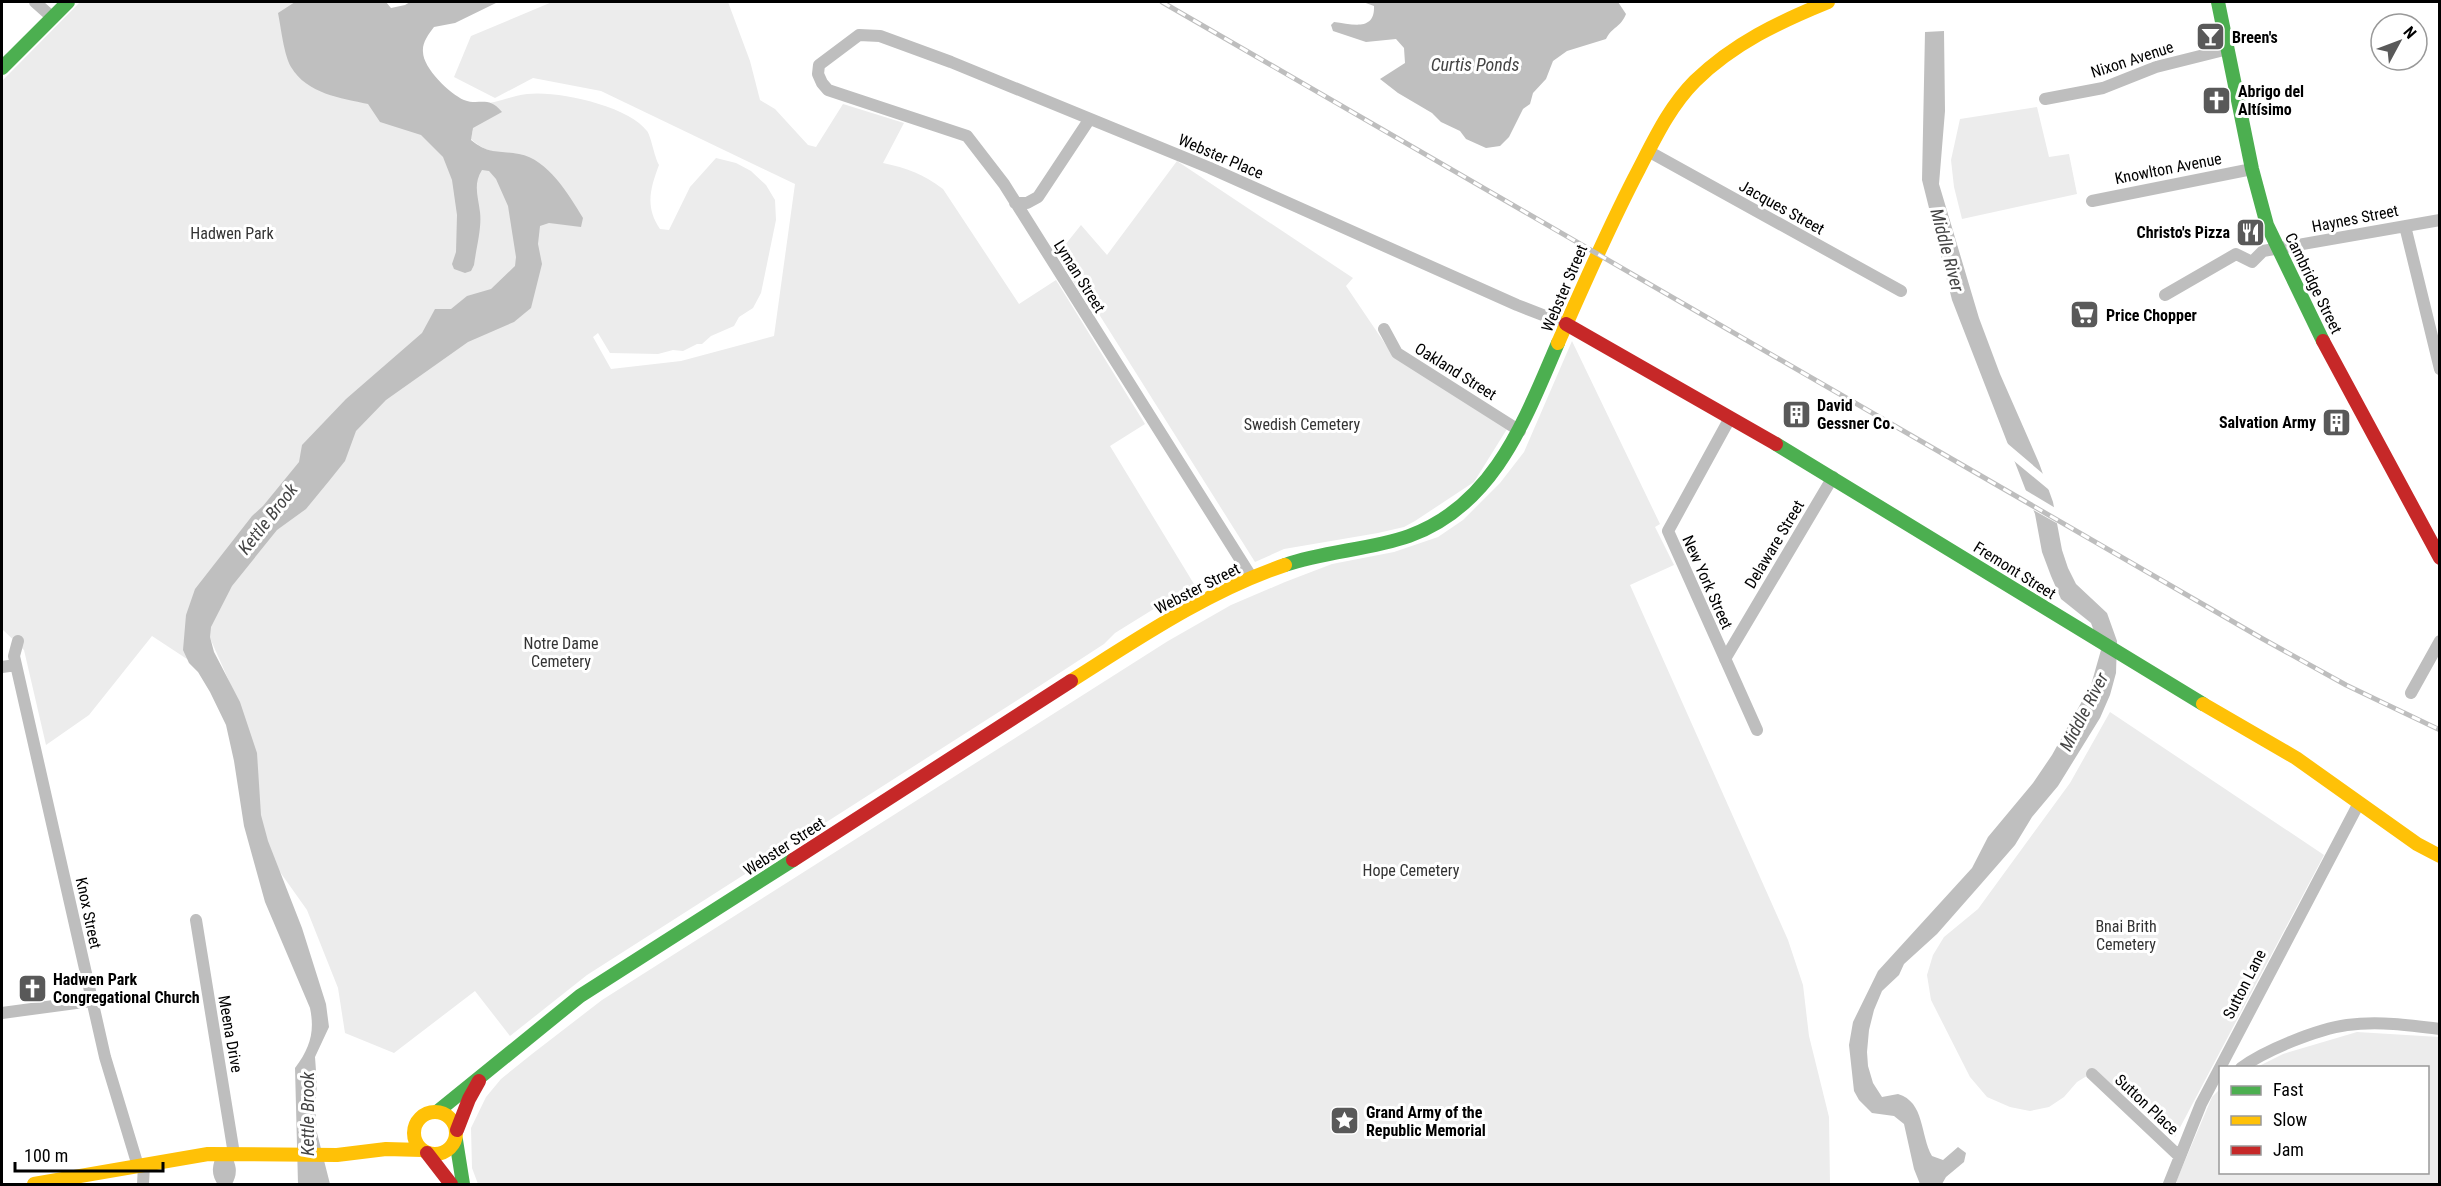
<svg xmlns="http://www.w3.org/2000/svg" width="2441" height="1186" font-family="'Roboto Condensed',sans-serif">
<style>
.green{fill:#ececec;fill-rule:evenodd}
.water{fill:#bfbfbf}
.pier{fill:#fff}
.lines{fill:none;stroke-linecap:round;stroke-linejoin:round}
.street{stroke:#bebebe;stroke-width:12}
.fast{stroke:#4caf50;stroke-width:14}
.slow{stroke:#ffc107;stroke-width:14}
.jam{stroke:#c62828;stroke-width:14}
.rail-casing{stroke:#bebebe;stroke-width:5}
.rail{stroke:#fff;stroke-width:3;stroke-dasharray:9;stroke-linecap:butt}
.labels{text-anchor:middle;stroke-width:6;stroke-linejoin:round;paint-order:stroke}
.poi-label{font-size:16px;font-weight:bold;fill:#000;stroke:#fff;text-anchor:start}
.street-label{font-size:16px;fill:#000;stroke:#fff}
.park-label{font-size:16px;fill:#333;stroke:#fff}
.water-label{font-size:18px;font-style:italic;fill:#444;stroke:#fff}
</style>
<rect width="100%" height="100%" fill="#fff"/>
<path class="green" d="M 80,2 L 367,2 C 380,14 394,27 406,41 C 415,52 442,92 452,97 C 482,112 499,98 527,94 C 557,90 629,106 647,131 C 651,136 654,156 659,165 C 650,189 645,207 660,229 L 669,230 L 690,187 L 716,158 L 736,163 L 751,171 L 766,185 L 775,200 L 776,220 L 761,293 L 753,308 L 739,317 L 734,326 L 711,336 L 702,344 L 697,344 L 683,351 L 673,350 L 658,354 L 610,353 L 598,333 L 593,337 L 611,369 L 681,361 L 774,336 L 795,184 L 601,91 L 533,78 L 495,98 L 454,77 L 471,36 L 552,2 L 728,2 L 750,61 L 760,100 L 775,109 L 808,145 L 816,147 L 843,104 L 904,123 L 883,163 C 907,168 923,174 943,189 L 1019,304 L 1056,280 L 1145,424 L 1110,446 L 1194,584 L 1115,633 L 1104,644 L 1041,685 L 587,975 L 510,1036 L 475,991 L 394,1053 L 345,1033 L 338,988 L 307,910 L 268,855 L 233,690 L 210,638 L 187,659 L 152,636 L 89,715 L 46,745 L 24,650 L 2,629 L 2,81 ZM 473,129 L 471,139 C 488,154 499,153 520,154 L 461,154 Z
M 2037,107 L 2049,157 L 2069,154 L 2077,194 L 1962,219 L 1954,187 L 1951,160 L 1960,119 Z
M 1177,161 L 1353,278 L 1346,286 L 1394,357 L 1507,429 L 1474,482 L 1415,521 L 1404,527 L 1378,533 L 1284,549 L 1255,562 L 1085,292 L 1081,294 L 1057,255 L 1081,225 L 1107,255 Z
M 1572,341 L 1660,524 L 1655,527 L 1674,565 L 1630,585 L 1788,940 L 1803,985 L 1809,1036 L 1829,1117 L 1830,1184 L 478,1184 L 472,1168 L 471,1128 L 486,1097 L 501,1079 L 532,1054 L 602,1000 L 1168,641 L 1231,605 L 1285,582 L 1332,564 L 1394,552 L 1438,537 L 1463,520 L 1500,483 L 1524,452 Z
M 2110,712 L 2324,855 L 2175,1137 L 2095,1071 L 2077,1082 L 2064,1097 L 2049,1107 L 2030,1111 L 2010,1107 L 1987,1097 L 1970,1077 L 1931,1000 L 1927,975 L 1933,955 L 1944,937 L 1978,909 L 2070,783 Z
M 2357,1032 L 2439,1037 L 2439,1184 L 2178,1184 L 2176,1182 L 2212,1097 L 2220,1089 L 2220,1172 L 2428,1172 L 2428,1068 L 2257,1067 L 2283,1054 Z"/>
<path class="water" d="M 295,2 L 386,2 L 391,8 L 405,5 L 410,2 L 498,2 L 455,23 L 434,27 C 428,35 422,43 423,52 C 423,68 450,94 464,100 C 479,106 488,95 502,112 L 473,128 L 471,140 C 490,155 497,150 519,154 C 548,159 569,195 583,218 L 581,227 L 549,223 L 540,226 L 538,244 L 542,264 L 531,308 L 514,322 L 468,342 L 386,400 L 356,431 L 345,461 L 329,481 L 306,509 L 277,530 L 232,586 L 211,627 L 210,637 L 214,652 L 240,702 L 257,753 L 261,815 L 268,841 L 302,928 L 326,1004 L 329,1027 L 315,1057 L 317,1085 L 315,1105 L 317,1133 L 330,1184 L 298,1184 L 295,1068 C 310,1048 315,1032 310,1008 L 265,902 L 244,826 L 234,761 L 226,725 L 210,692 L 198,672 L 189,663 L 183,650 L 186,615 L 195,589 L 252,516 L 263,506 L 299,462 L 302,445 L 346,399 L 422,333 L 435,309 L 451,309 L 467,296 L 491,289 L 515,266 L 516,257 L 508,206 L 496,179 L 489,171 L 482,170 C 473,184 478,196 480,212 C 482,228 476,249 474,265 L 471,271 L 465,273 L 454,269 L 452,264 L 456,252 L 457,215 L 452,180 L 443,157 L 421,135 L 380,122 L 368,104 C 341,98 307,94 291,67 C 284,55 281,28 278,13 Z
M 1363,2 L 1618,2 L 1626,14 C 1621,27 1612,27 1606,39 L 1567,51 L 1553,61 L 1546,79 L 1533,93 L 1530,104 L 1523,109 L 1509,137 L 1500,146 L 1486,148 L 1466,139 L 1460,131 L 1441,122 L 1432,113 L 1398,93 L 1380,79 L 1405,63 L 1404,48 L 1396,39 L 1366,42 L 1333,31 L 1331,25 L 1334,22 C 1352,24 1375,32 1374,6 Z
M 1944,31 L 1945,111 L 1939,184 L 1979,318 L 2000,374 L 2039,463 L 2053,502 L 2062,550 L 2068,568 L 2076,584 L 2107,613 L 2117,641 L 2116,673 L 2110,695 L 2100,718 L 2058,786 L 2032,817 L 2015,845 L 1981,884 L 1937,934 L 1904,964 L 1899,975 L 1882,991 L 1874,1010 L 1869,1030 L 1867,1052 L 1868,1066 L 1873,1083 L 1882,1097 L 1898,1094 C 1925,1102 1920,1135 1932,1156 L 1943,1160 L 1958,1147 L 1966,1153 L 1964,1162 L 1946,1177 L 1942,1184 L 1920,1184 L 1914,1169 L 1904,1124 L 1894,1116 L 1872,1113 L 1859,1100 L 1854,1091 L 1849,1045 L 1853,1022 L 1878,971 L 1972,868 L 1988,837 L 2033,783 L 2052,755 L 2091,685 L 2101,650 L 2091,623 L 2061,599 L 2051,576 L 2042,552 L 2035,514 L 1952,300 L 1922,180 L 1925,32 Z"/>
<path class="pier" d="M 2001,438 L 2048,478 L 2054,494 L 2008,456 Z
M 2022,488 L 2057,509 L 2060,525 L 2030,508 Z"/>
<g class="lines">
<path class="street" d="M 35,2 L 53,18
M 2045,99 L 2103,88 L 2156,67 L 2228,49
M 1648,151 L 1901,291
M 2092,201 L 2252,169
M 1015,203 L 1027,203 L 1038,197 L 1089,120
M 2405,226 L 2440,369
M 2165,295 L 2236,254 L 2252,262 L 2263,251 L 2440,220
M 1384,329 L 1397,353 L 1520,431
M 1730,418 L 1668,531 L 1757,730
M 1252,578 L 1004,184 L 967,136 L 828,90 L 822,83 L 818,74 L 819,65 L 859,35 L 880,36 L 951,62 L 1210,168 L 1517,305 L 1566,324
M 18,641 L 14,656 L 105,1057 L 138,1166
M 1725,659 L 1833,477
M 2,667 L 16,665
M 2411,693 L 2440,641
M 196,920 L 234,1154
M 2,1013 L 91,1001
M 2241,1068 C 2265,1050 2318,1029 2347,1025 C 2378,1021 2409,1025 2440,1029
M 2092,1074 L 2180,1157
M 224,1154 C 230,1165 233,1173 225,1184
M 224,1154 C 218,1165 216,1174 225,1184
M 143,1184 L 144,1165
M 2169,1184 L 2201,1104 L 2359,803"/>
<path class="fast" d="M 2218,2 L 2252,169 L 2267,225 L 2323,341
M 2,68 L 68,2
M 1776,444 L 2203,704
M 1285,565 C 1325,551 1369,550 1409,536 C 1495,505 1525,419 1558,343
M 437,1112 L 580,996 L 793,860
M 456,1140 L 463,1184"/>
<path class="slow" d="M 1558,343 C 1584,284 1609,226 1639,169 C 1655,138 1670,106 1695,81 C 1734,43 1779,22 1828,2
M 1071,681 C 1139,638 1208,591 1285,565
M 2203,704 L 2296,758 L 2417,844 L 2440,856
M414 1133a21 21 0 1 1 42 0a21 21 0 1 1-42 0Z
M 34,1184 L 208,1154 L 337,1155 L 386,1149 L 422,1150"/>
<path class="jam" d="M 1566,324 L 1776,444
M 2323,341 L 2440,558
M 793,860 L 1071,681
M 457,1130 L 469,1099 L 479,1081
M 427,1153 L 451,1184"/>
<defs>
<path id="rail" d="M 1162,2 L 2263,639 L 2346,685 L 2440,730"/>
</defs>
<use href="#rail" class="rail-casing"/>
<use href="#rail" class="rail"/>
</g>
<defs>
<symbol id="bar-square" viewBox="-11 -11 22 22"><rect x="-9" y="-9" width="18" height="18" rx="4" fill="#595959" stroke="#fff"/><path d="M-6-5H6L.8 .8V4.5H3.5V6h-7V4.5H-.8V.8Z" fill="#fff"/></symbol>
<symbol id="church-square" viewBox="-11 -11 22 22"><rect x="-9" y="-9" width="18" height="18" rx="4" fill="#595959" stroke="#fff"/><path d="M-1.2-6h2.4v3.5h3.3v2.4h-3.3V6h-2.4V-.1h-3.3v-2.4h3.3Z" fill="#fff"/></symbol>
<symbol id="restaurant-square" viewBox="-11 -11 22 22"><rect x="-9" y="-9" width="18" height="18" rx="4" fill="#595959" stroke="#fff"/><path d="M-5-6h1v4h1v-4h1v4h1v-4h1v5L-1.5 .5V6h-2V.5L-5-1ZM5-6V6H3V1.5H1.5Q1.5-4 5-6Z" fill="#fff"/></symbol>
<symbol id="supermarket-square" viewBox="-11 -11 22 22"><rect x="-9" y="-9" width="18" height="18" rx="4" fill="#595959" stroke="#fff"/><path d="M-6-5.5h2.5l.6 2H6L4.5 2H-2.5L-4.4-4H-6ZM-1.5 3.2a1.3 1.3 0 1 0 .1 0ZM3 3.2a1.3 1.3 0 1 0 .1 0Z" fill="#fff"/></symbol>
<symbol id="building-square" viewBox="-11 -11 22 22"><rect x="-9" y="-9" width="18" height="18" rx="4" fill="#595959" stroke="#fff"/><path d="M-4-6H4V6H1V3H-1V6H-4ZM-2.5-4.3h1.7v1.8h-1.7ZM.8-4.3h1.7v1.8H.8ZM-2.5-1h1.7V.8h-1.7ZM.8-1h1.7V.8H.8Z" fill="#fff"/></symbol>
<symbol id="sight-square" viewBox="-11 -11 22 22"><rect x="-9" y="-9" width="18" height="18" rx="4" fill="#595959" stroke="#fff"/><path d="M0-6L1.8-2.2L6-1.7L2.9 1.2L3.7 5.4L0 3.3L-3.7 5.4L-2.9 1.2L-6-1.7L-1.8-2.2Z" fill="#fff"/></symbol>
</defs>
<g fill-rule="evenodd">
<use href="#bar-square" x="2194" y="20" width="33" height="33"/>
<use href="#church-square" x="2200" y="84" width="33" height="33"/>
<use href="#restaurant-square" x="2234" y="216" width="33" height="33"/>
<use href="#supermarket-square" x="2068" y="298" width="33" height="33"/>
<use href="#building-square" x="1780" y="398" width="33" height="33"/>
<use href="#building-square" x="2320" y="406" width="33" height="33"/>
<use href="#church-square" x="16" y="972" width="33" height="33"/>
<use href="#sight-square" x="1328" y="1104" width="33" height="33"/>
</g>
<g class="labels">
<g class="poi-label">
<text x="2232" y="43">Breen's</text>
<text x="2238" y="97">Abrigo del<tspan x="2238" dy="18">Altísimo</tspan></text>
<text x="2230" y="238" text-anchor="end">Christo's Pizza</text>
<text x="2106" y="321">Price Chopper</text>
<text x="1817" y="411">David<tspan x="1817" dy="18">Gessner Co.</tspan></text>
<text x="2316" y="428" text-anchor="end">Salvation Army</text>
<text x="53" y="985">Hadwen Park<tspan x="53" dy="18">Congregational Church</tspan></text>
<text x="1366" y="1118">Grand Army of the<tspan x="1366" dy="18">Republic Memorial</tspan></text>
</g>
<g class="street-label">
<text transform="translate(2132 59) rotate(-18)" y="6">Nixon Avenue</text>
<text transform="translate(1221 156) rotate(23)" y="6">Webster Place</text>
<text transform="translate(2168 168) rotate(-11)" y="6">Knowlton Avenue</text>
<text transform="translate(1782 207) rotate(29)" y="6">Jacques Street</text>
<text transform="translate(2355 218) rotate(-11)" y="6">Haynes Street</text>
<text transform="translate(1080 276) rotate(58)" y="6">Lyman Street</text>
<text transform="translate(2314 283) rotate(64)" y="6">Cambridge Street</text>
<text transform="translate(1564 288) rotate(-67)" y="6">Webster Street</text>
<text transform="translate(1456 371) rotate(32)" y="6">Oakland Street</text>
<text transform="translate(1774 544) rotate(-59)" y="6">Delaware Street</text>
<text transform="translate(2015 570) rotate(32)" y="6">Fremont Street</text>
<text transform="translate(1708 582) rotate(66)" y="6">New York Street</text>
<text transform="translate(1197 588) rotate(-27)" y="6">Webster Street</text>
<text transform="translate(784 846) rotate(-33)" y="6">Webster Street</text>
<text transform="translate(89 913) rotate(78)" y="6">Knox Street</text>
<text transform="translate(2244 984) rotate(-63)" y="6">Sutton Lane</text>
<text transform="translate(231 1034) rotate(80)" y="6">Meena Drive</text>
<text transform="translate(2147 1104) rotate(43)" y="6">Sutton Place</text>
</g>
<g class="park-label">
<text x="232" y="239">Hadwen Park</text>
<text x="1302" y="430">Swedish Cemetery</text>
<text x="561" y="649">Notre Dame<tspan x="561" dy="18">Cemetery</tspan></text>
<text x="1411" y="876">Hope Cemetery</text>
<text x="2126" y="932">Bnai Brith<tspan x="2126" dy="18">Cemetery</tspan></text>
</g>
<g class="water-label">
<text x="1475" y="71">Curtis Ponds</text>
<text transform="translate(1947 250) rotate(75)" y="6">Middle River</text>
<text transform="translate(268 519) rotate(-52)" y="6">Kettle Brook</text>
<text transform="translate(2084 712) rotate(-63)" y="6">Middle River</text>
<text transform="translate(308 1114) rotate(-90)" y="6">Kettle Brook</text>
</g>
</g>
<rect width="2441" height="1186" fill="none" stroke="#000000" stroke-width="6"/>
<rect x="2219" y="1066" width="210" height="108" fill="#ffffff" stroke="#999999" stroke-width="1.5"/>
<rect x="2231" y="1086" width="30" height="9" fill="#4caf50" stroke="#999999" stroke-width="1.5"/>
<text x="2273" y="1096" font-size="18" fill="#000000">Fast</text>
<rect x="2231" y="1116" width="30" height="9" fill="#ffc107" stroke="#999999" stroke-width="1.5"/>
<text x="2273" y="1126" font-size="18" fill="#000000">Slow</text>
<rect x="2231" y="1146" width="30" height="9" fill="#c62828" stroke="#999999" stroke-width="1.5"/>
<text x="2273" y="1156" font-size="18" fill="#000000">Jam</text>
<g transform="translate(2399 42) rotate(49)"><circle r="28" fill="#ffffff" stroke="#999999" stroke-width="1.5"/>
<path d="M0-4.5L10 22L0 15L-10 22Z" fill="#595959"/>
<text y="-9" font-size="16" font-weight="bold" text-anchor="middle" fill="#000000">N</text>
</g>
<path d="M15 1162v9h148v-9" fill="none" stroke="#000000" stroke-width="3"/>
<text x="24" y="1162" font-size="18" fill="#000000" stroke="#ffffff" stroke-width="4.5" paint-order="stroke">100 m</text>
</svg>
